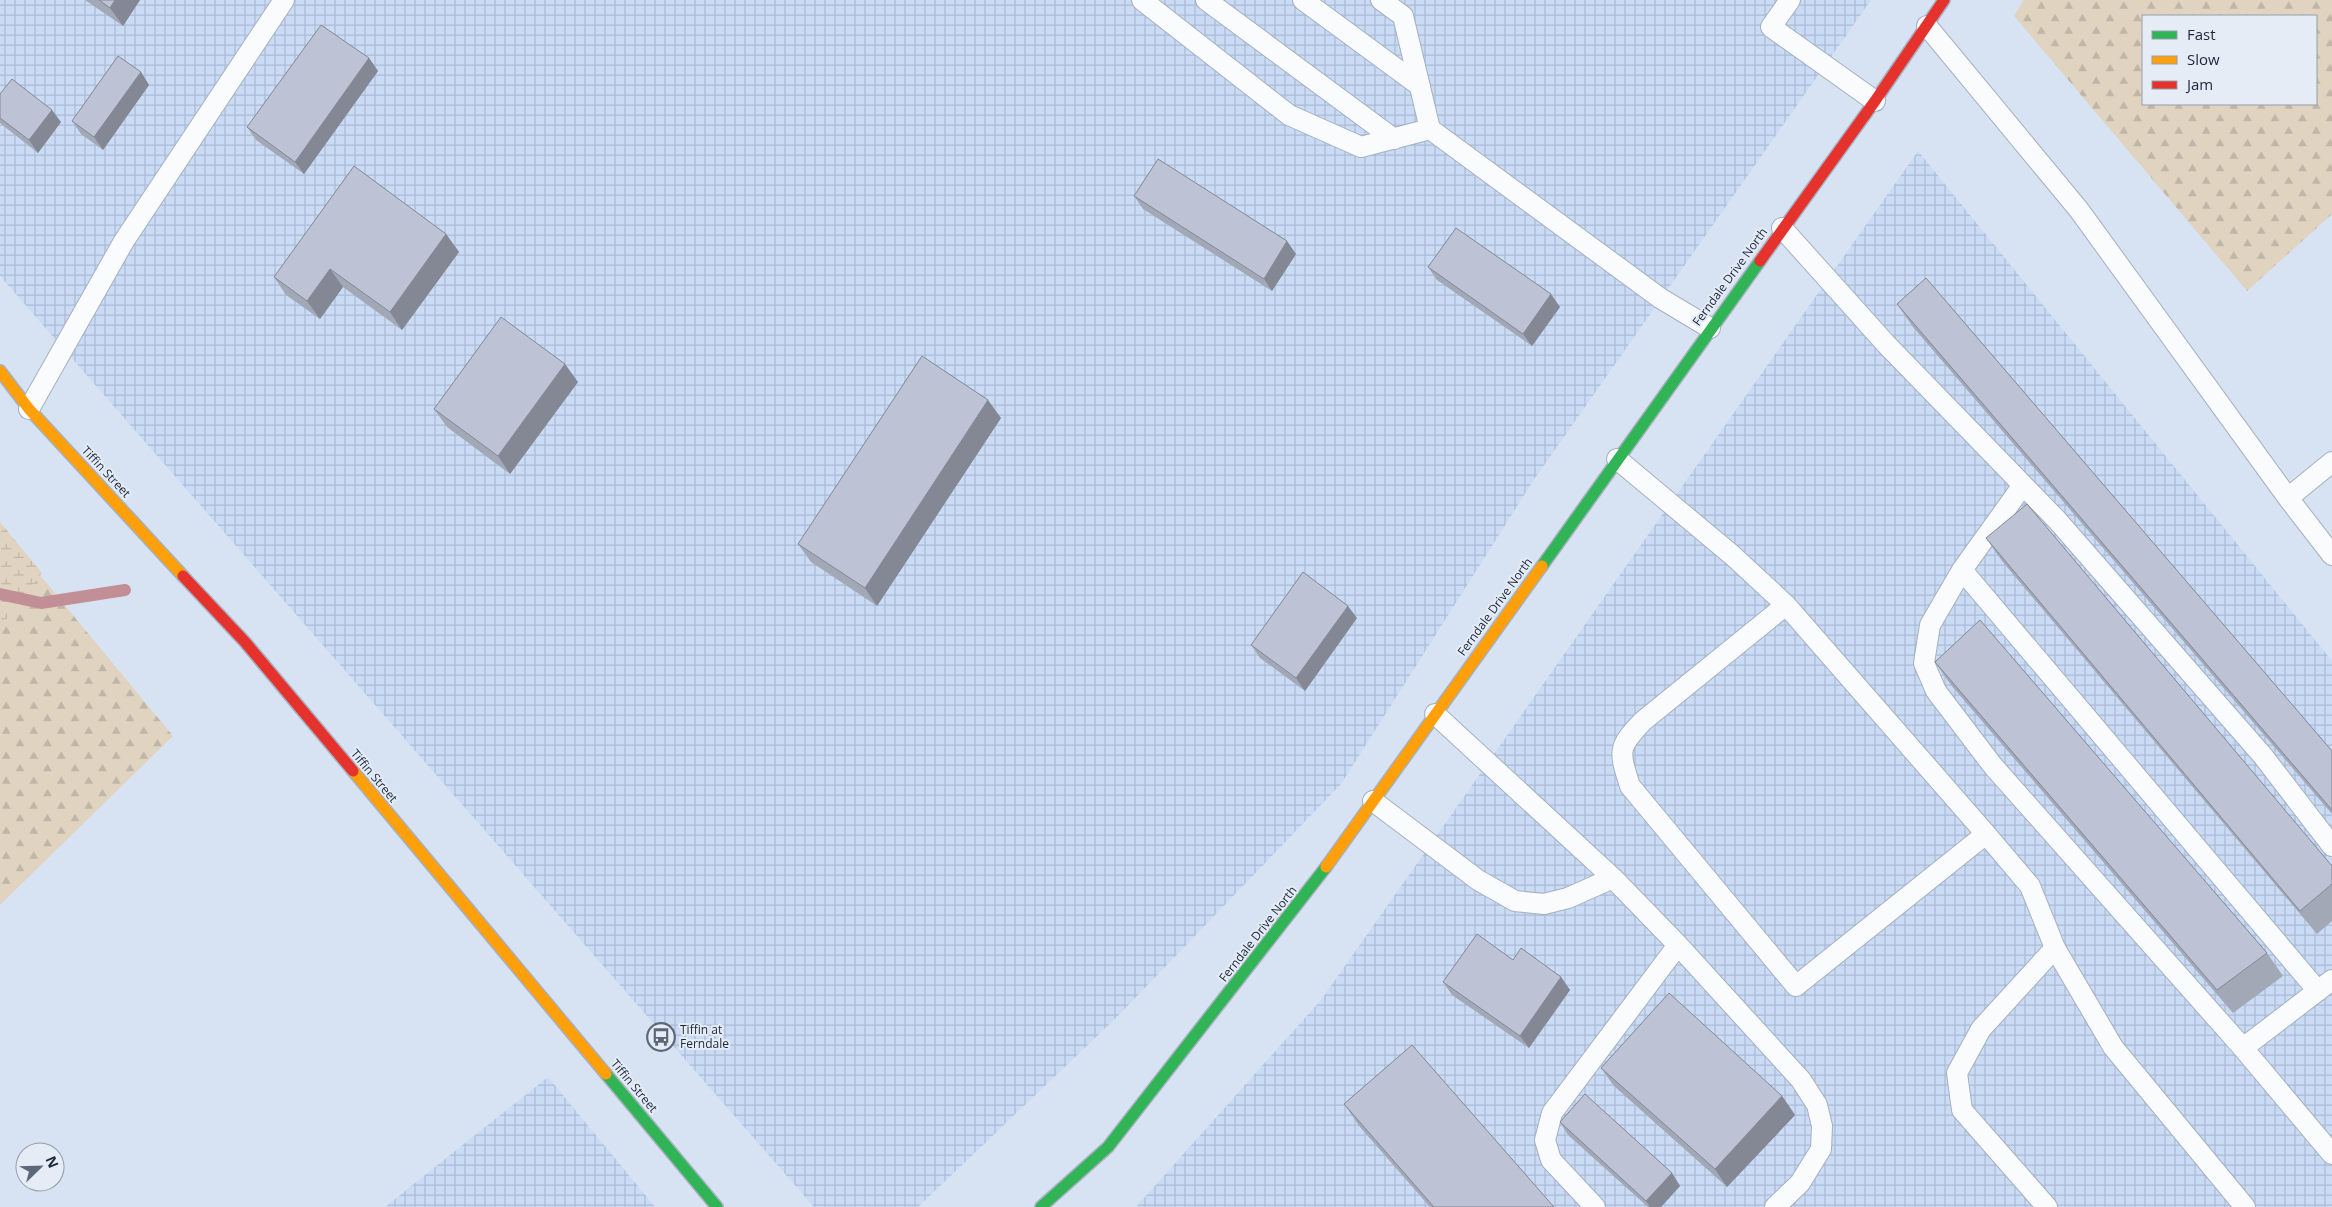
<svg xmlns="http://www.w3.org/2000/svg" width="2332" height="1207" font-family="'Open Sans',sans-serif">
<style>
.industrial{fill:url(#industrial-grid)}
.forest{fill:url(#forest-firs);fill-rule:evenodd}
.wetland{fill:url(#wetland-marsh)}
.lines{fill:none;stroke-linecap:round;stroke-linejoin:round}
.stream{stroke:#c38f96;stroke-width:12}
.lane-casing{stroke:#a5b0c0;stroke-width:22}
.fast-casing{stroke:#a5b0c0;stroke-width:14}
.slow-casing{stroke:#a5b0c0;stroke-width:14}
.jam-casing{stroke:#a5b0c0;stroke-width:14}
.lane{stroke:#f9fbfd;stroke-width:20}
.fast{stroke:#30b455;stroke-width:11}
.slow{stroke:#ff9f0a;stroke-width:11}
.jam{stroke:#e5322d;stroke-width:11}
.wall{fill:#a3a8b7}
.shaded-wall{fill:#848895}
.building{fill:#bdc3d5;stroke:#848895}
.labels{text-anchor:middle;stroke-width:4;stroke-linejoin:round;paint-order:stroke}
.street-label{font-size:12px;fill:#1a2638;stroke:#e5ecf6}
.poi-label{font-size:12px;fill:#1a2638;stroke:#e5ecf6;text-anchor:start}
</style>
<defs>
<pattern id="industrial-grid" width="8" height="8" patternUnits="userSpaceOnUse" patternTransform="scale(1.25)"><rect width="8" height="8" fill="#c9dbf5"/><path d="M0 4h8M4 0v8" fill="none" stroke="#acbcd3"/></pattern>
<pattern id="forest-firs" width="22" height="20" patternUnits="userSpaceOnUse" patternTransform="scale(1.25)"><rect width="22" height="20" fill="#e0d4c1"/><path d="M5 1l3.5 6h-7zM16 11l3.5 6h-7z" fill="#c0b6a7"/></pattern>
<pattern id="wetland-marsh" width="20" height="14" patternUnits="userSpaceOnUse" patternTransform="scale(1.25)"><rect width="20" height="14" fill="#e0d4c1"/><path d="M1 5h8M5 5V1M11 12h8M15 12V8" fill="none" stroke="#c0b6a7"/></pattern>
</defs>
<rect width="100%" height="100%" fill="#d7e2f3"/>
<path class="industrial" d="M 0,0 L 1871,0 L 1535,478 L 1341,784 L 1116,1018 L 918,1207 L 814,1207 L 0,276 Z
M 1918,151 L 2332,661 L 2332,1207 L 1136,1207 L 1321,1000 Z
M 548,1077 L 655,1207 L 385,1207 Z"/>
<path class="forest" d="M 2024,0 L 2332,0 L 2332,214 L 2247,291 L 2014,16 ZM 2143,16 L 2316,16 L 2316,104 L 2143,104 Z
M 0,527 L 173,736 L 0,905 Z"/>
<path class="wetland" d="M 0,522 L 42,573 L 0,628 Z"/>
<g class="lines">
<path class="stream" d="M 0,594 L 41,603 L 125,590"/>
<defs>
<path id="lane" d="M 1142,0 L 1289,115 L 1361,147 L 1430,129
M 1206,0 L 1394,139
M 1303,0 L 1420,86
M 1381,0 L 1403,16 L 1430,129 L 1660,298 L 1710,328
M 1790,0 L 1771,27 L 1875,101
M 1927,26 L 2079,210 L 2288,498 L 2332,555
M 1782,228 L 1886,344 L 2057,520 L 2263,756 L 2332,846
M 29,409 L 124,241 L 284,0
M 1617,459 L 1732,555 L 1786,605 L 1986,834 L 2030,886 L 2055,948 L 2113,1047 L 2245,1207
M 2023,485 L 1962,570 L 1930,625 L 1924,663 L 1936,691 L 1993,766 L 2243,1048 L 2332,1154
M 2288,498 L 2332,462
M 1962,570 L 2318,991
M 1786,605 L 1643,721 C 1617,748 1619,751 1630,786 L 1796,986 L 1986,834
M 1435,714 L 1613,878 L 1678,945 L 1801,1080 L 1817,1105 L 1822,1126 L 1821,1149 L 1800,1183 L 1775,1207
M 1373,801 L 1478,880 L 1515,901 L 1544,904 L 1568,898 L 1613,878
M 2243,1048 L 2332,980
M 1595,1207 L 1551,1160 L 1545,1140 L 1552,1113 L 1678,945
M 2047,1207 L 1962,1110 L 1957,1073 L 1981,1029 L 2055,948"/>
<path id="fast" d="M 1542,566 L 1760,261
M 606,1074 L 717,1207
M 1041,1207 L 1108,1147 L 1326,867"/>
<path id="slow" d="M 0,371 L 29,409 L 183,576
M 353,771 L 606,1074
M 1326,867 L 1542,566"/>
<path id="jam" d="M 1760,261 L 1875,101 L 1944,0
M 183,576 L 245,642 L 353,771"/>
</defs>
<use href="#lane" class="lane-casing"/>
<use href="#fast" class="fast-casing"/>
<use href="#slow" class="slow-casing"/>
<use href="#jam" class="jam-casing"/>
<use href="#lane" class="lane"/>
<use href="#fast" class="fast"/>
<use href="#slow" class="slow"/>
<use href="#jam" class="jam"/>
</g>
<path class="wall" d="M 85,0 L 140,0 L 123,26 Z
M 369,58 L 378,71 L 304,174 L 256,140 L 247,127 Z
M 141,72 L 149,85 L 103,150 L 81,134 L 72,121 Z
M 0,94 L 61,122 L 38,153 L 0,123 Z
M 1134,196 L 1296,254 L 1272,291 L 1143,209 Z
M 446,234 L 459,252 L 402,330 L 343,287 L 320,319 L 286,295 L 274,277 Z
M 1428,267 L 1560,307 L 1532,346 L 1437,280 Z
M 1897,304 L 2332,751 L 2332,814 L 1913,327 Z
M 578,382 L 510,474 L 447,427 L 434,409 Z
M 1001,418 L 877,606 L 811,562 L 798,544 Z
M 1986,538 L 2332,866 L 2332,921 L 2317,934 L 2002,561 Z
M 1357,618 L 1305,691 L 1260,658 L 1251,645 Z
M 1935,662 L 2267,953 L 2283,976 L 2233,1013 L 1951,685 Z
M 1513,960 L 1561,977 L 1570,990 L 1529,1048 L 1452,995 L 1443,982 Z
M 1601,1068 L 1782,1096 L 1795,1115 L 1727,1187 L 1614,1086 Z
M 1344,1104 L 1554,1207 L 1430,1207 L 1360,1127 Z
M 1560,1122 L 1672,1173 L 1680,1186 L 1661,1207 L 1648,1207 L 1568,1135 Z"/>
<path class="shaded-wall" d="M 115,0 L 140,0 L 123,26 L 110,8 Z
M 369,58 L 378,71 L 304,174 L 295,162 Z
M 141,72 L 149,85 L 103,150 L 94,137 Z
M 52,110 L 61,122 L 38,153 L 29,140 Z
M 446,234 L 459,252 L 402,330 L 390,312 Z
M 1287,241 L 1296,254 L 1272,291 L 1264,279 Z
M 330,269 L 343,287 L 320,319 L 307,301 Z
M 1551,294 L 1560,307 L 1532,346 L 1523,334 Z
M 565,364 L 578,382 L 510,474 L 498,456 Z
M 988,400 L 1001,418 L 877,606 L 865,588 Z
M 1348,606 L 1357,618 L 1305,691 L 1296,678 Z
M 1561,977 L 1570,990 L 1529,1048 L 1520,1036 Z
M 1782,1096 L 1795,1115 L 1727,1187 L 1715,1169 Z
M 1672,1173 L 1680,1186 L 1661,1207 L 1650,1207 L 1646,1201 Z"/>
<path class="building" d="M 99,0 L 115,0 L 110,8 Z
M 321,25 L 369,58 L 295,162 L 247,127 Z
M 118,56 L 141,72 L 94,137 L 72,121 Z
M 12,79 L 52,110 L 29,140 L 0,118 L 0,94 Z
M 1158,159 L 1287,241 L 1264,279 L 1134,196 Z
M 354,166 L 446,234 L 390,312 L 330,269 L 307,301 L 274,277 Z
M 1456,228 L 1551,294 L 1523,334 L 1428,267 Z
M 1926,278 L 2332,751 L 2332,810 L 1897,304 Z
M 501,317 L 565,364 L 498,456 L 434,409 Z
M 922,356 L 988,400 L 865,588 L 798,544 Z
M 2027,504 L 2332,866 L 2332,884 L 2300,911 L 1986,538 Z
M 1303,572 L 1348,606 L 1296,678 L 1251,645 Z
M 1980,620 L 2267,953 L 2217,990 L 1935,662 Z
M 1477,934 L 1513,960 L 1521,948 L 1561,977 L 1520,1036 L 1443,982 Z
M 1669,993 L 1782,1096 L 1715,1169 L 1601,1068 Z
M 1412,1045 L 1554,1207 L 1434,1207 L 1344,1104 Z
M 1585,1094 L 1672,1173 L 1646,1201 L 1560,1122 Z"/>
<defs>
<symbol id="bus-ring" viewBox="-11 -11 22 22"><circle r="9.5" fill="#e5ecf6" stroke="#5c6879" stroke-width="1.5"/><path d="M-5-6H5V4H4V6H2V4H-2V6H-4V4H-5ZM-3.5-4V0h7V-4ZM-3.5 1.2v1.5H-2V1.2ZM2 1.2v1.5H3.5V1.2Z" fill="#5c6879"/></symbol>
</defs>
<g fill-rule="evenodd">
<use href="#bus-ring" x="645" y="1021" width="32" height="32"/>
</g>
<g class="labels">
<g class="street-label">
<text transform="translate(1730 277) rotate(-54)" y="4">Ferndale Drive North</text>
<text transform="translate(106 472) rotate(47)" y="4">Tiffin Street</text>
<text transform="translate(1495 607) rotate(-54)" y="4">Ferndale Drive North</text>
<text transform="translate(374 776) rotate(50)" y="4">Tiffin Street</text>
<text transform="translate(1258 934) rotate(-52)" y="4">Ferndale Drive North</text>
<text transform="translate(634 1086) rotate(50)" y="4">Tiffin Street</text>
</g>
<g class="poi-label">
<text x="680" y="1034">Tiffin at<tspan x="680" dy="14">Ferndale</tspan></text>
</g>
</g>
<rect x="2142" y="15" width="175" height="90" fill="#e5ecf6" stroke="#949daa"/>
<rect x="2152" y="31" width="25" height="8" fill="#30b455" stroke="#949daa"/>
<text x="2187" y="40" font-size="15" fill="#1a2638">Fast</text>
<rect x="2152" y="56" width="25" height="8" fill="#ff9f0a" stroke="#949daa"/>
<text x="2187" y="65" font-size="15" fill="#1a2638">Slow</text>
<rect x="2152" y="81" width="25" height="8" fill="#e5322d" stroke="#949daa"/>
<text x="2187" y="90" font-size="15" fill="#1a2638">Jam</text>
<g transform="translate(40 1167) rotate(67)"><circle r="24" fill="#e5ecf6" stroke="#949daa"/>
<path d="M0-4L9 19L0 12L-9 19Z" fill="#5c6879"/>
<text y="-8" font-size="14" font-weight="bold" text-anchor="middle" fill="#1a2638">N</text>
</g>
</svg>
